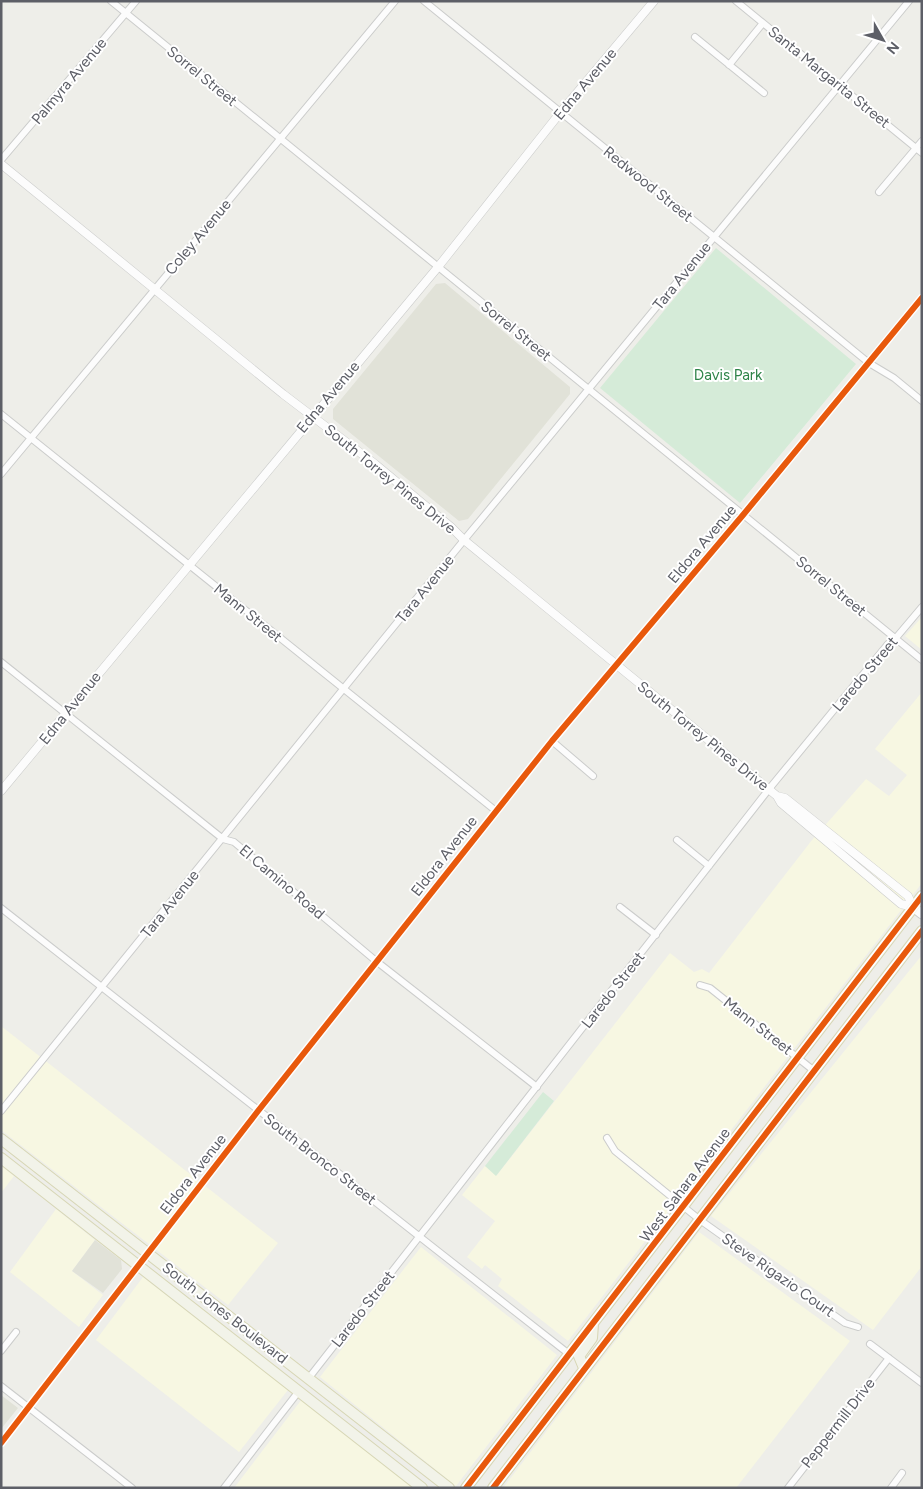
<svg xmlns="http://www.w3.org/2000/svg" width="923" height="1489" font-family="Figtree,sans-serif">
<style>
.commercial{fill:#f7f7e2}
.education{fill:#e1e2d8}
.green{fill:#d5ebd8}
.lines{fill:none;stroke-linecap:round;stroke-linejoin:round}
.minor-casing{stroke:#cbcccb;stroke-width:8}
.tertiary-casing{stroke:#cbcccb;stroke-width:9}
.secondary-casing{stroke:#cccccd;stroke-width:11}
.primary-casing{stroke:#d7d6b5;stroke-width:12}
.minor{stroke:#fcfcfc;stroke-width:6}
.tertiary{stroke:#fcfcfc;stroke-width:8}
.secondary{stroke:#fcfcfc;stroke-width:9}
.primary{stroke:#f2f3e9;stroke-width:10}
.cycleway-casing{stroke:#fff;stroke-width:9}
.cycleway{stroke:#e8590c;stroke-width:6}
.labels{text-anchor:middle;stroke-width:4;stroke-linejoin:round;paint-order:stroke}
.street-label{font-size:15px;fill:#5d5f67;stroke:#fff}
.park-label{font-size:15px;fill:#2f8449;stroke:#fff}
</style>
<rect width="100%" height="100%" fill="#eeeee9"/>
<path class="commercial" d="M 922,617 L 922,650 L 905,636 Z
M 922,692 L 922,883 L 568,1341 L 498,1286 L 502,1279 L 485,1265 L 482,1269 L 467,1257 L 495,1221 L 462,1195 L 485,1166 L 497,1175 L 670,953 L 694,972 L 702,969 L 709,973 L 812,840 L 866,779 L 889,796 L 907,775 L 875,749 Z
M 922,955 L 922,1266 L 873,1330 L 711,1216 Z
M 1,1026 L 278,1243 L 228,1305 L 1,1130 Z
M 1,1166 L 14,1176 L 1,1193 Z
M 56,1209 L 95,1240 L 72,1271 L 103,1295 L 79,1327 L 10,1272 Z
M 699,1232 L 850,1341 L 736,1488 L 503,1488 Z
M 421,1247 L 557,1355 L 456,1486 L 320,1377 Z
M 143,1277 L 288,1390 L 239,1452 L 96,1340 Z
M 302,1399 L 415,1488 L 234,1488 Z"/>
<path class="education" d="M 445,283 L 570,387 L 570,394 L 468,519 L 459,521 L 333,419 L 333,409 L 436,284 Z
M 95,1240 L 121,1260 L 122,1269 L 103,1293 L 72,1271 Z
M 1,1395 L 18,1408 L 1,1429 Z"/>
<path class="green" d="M 716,248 L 856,364 L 740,503 L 600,388 Z
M 543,1092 L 554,1101 L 496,1176 L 485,1166 Z"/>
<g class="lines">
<defs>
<path id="minor" d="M 111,1 L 922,660
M 424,1 L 869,363 L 894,378 L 922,401
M 736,1 L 922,153
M 695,37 L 764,93
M 729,65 L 763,23
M 1,160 L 136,1
M 879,192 L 922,141
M 1,414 L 496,811
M 1,474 L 395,1
M 1,662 L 223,839 L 234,842 L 376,961 L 537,1087
M 552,741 L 593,776
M 677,840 L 709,866
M 620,907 L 656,935
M 1,908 L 569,1354
M 700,985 L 710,988 L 813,1070
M 1,1111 L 464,540 L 909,1
M 607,1138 L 615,1151 L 700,1220 L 845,1323 L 858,1327
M 870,1344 L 922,1383
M 1,1351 L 16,1332
M 308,1379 L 769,789 L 888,644 L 895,639 L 922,607
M 1,1386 L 132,1488
M 1,1443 L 258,1111 L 552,741 L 743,515 L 922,298
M 224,1488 L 299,1391
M 788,1488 L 889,1358
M 891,1488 L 902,1473"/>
<path id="tertiary" d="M 1,164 L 283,394 L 375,464 L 451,527 L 464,540 L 777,796 L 785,798 L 908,896 L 913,907
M 1,791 L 438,267 L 560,113 L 654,1
M 777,796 L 781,803 L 901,904 L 913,907"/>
<path id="secondary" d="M 913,907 L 922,914"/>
<path id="primary" d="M 1,1139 L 449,1488
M 1,1158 L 422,1488
M 584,1368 L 579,1356 L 592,1338 L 593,1324
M 466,1488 L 922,896
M 493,1488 L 922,931"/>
</defs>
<use href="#minor" class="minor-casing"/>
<use href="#tertiary" class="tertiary-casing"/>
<use href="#secondary" class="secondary-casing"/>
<use href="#primary" class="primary-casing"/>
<use href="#minor" class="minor"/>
<use href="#tertiary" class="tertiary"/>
<use href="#secondary" class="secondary"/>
<use href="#primary" class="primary"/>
<defs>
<path id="cycleway" d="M 1,1443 L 258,1111 L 552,741 L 743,515 L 922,298
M 466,1488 L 922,896
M 493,1488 L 922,931"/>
</defs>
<use href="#cycleway" class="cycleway-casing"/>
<use href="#cycleway" class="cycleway"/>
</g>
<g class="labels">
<g class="street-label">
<text transform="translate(202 76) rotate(39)" y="5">Sorrel Street</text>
<text transform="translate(829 77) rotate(39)" y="5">Santa Margarita Street</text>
<text transform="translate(69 81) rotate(-50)" y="5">Palmyra Avenue</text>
<text transform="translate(585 84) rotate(-50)" y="5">Edna Avenue</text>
<text transform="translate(648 184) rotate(39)" y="5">Redwood Street</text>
<text transform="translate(198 237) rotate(-50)" y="5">Coley Avenue</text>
<text transform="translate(682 276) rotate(-51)" y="5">Tara Avenue</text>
<text transform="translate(516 331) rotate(39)" y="5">Sorrel Street</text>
<text transform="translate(328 397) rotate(-50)" y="5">Edna Avenue</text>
<text transform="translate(390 479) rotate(39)" y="5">South Torrey Pines Drive</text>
<text transform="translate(702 544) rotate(-50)" y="5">Eldora Avenue</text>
<text transform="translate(831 586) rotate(39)" y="5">Sorrel Street</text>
<text transform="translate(425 589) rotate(-51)" y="5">Tara Avenue</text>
<text transform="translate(248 613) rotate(39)" y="5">Mann Street</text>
<text transform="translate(865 674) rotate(-50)" y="5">Laredo Street</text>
<text transform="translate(70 708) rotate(-51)" y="5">Edna Avenue</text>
<text transform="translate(703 736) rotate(39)" y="5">South Torrey Pines Drive</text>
<text transform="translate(444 856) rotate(-52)" y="5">Eldora Avenue</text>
<text transform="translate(282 882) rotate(40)" y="5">El Camino Road</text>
<text transform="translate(170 904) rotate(-51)" y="5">Tara Avenue</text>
<text transform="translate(613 990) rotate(-52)" y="5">Laredo Street</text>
<text transform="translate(758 1026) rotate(38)" y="5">Mann Street</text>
<text transform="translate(320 1159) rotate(38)" y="5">South Bronco Street</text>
<text transform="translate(193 1174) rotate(-52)" y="5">Eldora Avenue</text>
<text transform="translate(685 1185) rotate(-53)" y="5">West Sahara Avenue</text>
<text transform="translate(778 1275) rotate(35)" y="5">Steve Rigazio Court</text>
<text transform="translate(363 1309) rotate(-52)" y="5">Laredo Street</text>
<text transform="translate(225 1313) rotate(38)" y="5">South Jones Boulevard</text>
<text transform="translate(838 1423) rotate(-52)" y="5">Peppermill Drive</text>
</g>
<g class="park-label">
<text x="728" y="380">Davis Park</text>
</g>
</g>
<rect width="923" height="1489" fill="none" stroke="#5d5f67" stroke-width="5"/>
<g transform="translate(883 40) rotate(129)" stroke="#ffffff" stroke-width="4" paint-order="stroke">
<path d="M0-4L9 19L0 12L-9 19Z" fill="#5d5f67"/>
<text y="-8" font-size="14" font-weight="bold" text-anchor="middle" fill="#5d5f67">N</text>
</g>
</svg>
